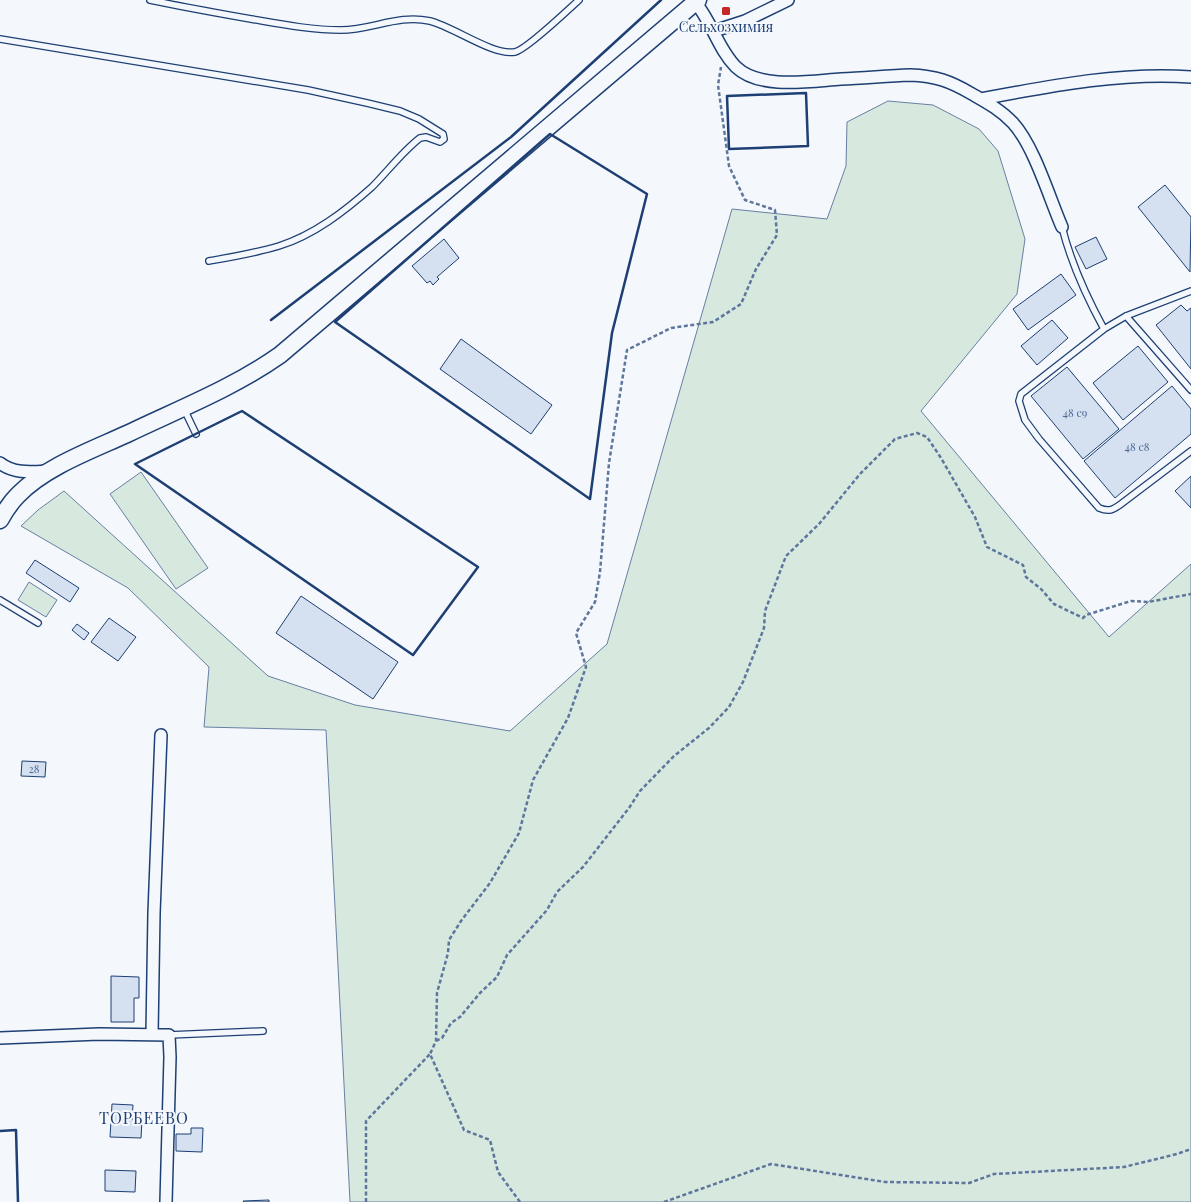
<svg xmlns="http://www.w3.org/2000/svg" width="1191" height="1202" font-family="'Playfair Display',serif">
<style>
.green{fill:#d7e8df;stroke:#687fa3}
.building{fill:#d5e0f0;stroke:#1d3f73}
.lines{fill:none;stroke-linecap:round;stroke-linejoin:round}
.service-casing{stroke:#1d3f73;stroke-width:8}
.minor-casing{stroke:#1d3f73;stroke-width:14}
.secondary-casing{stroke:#1d3f73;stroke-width:19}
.path{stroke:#5e769c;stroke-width:2.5;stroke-dasharray:4 2.5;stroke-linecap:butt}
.service{stroke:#f4f7fb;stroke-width:5.5}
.minor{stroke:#f4f7fb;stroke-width:11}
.secondary{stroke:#f4f7fb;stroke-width:16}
.wall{stroke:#1d3f73;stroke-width:2.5}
.poi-dot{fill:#c62828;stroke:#f4f7fb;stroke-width:2}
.labels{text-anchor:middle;stroke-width:4;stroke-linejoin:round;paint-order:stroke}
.number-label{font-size:11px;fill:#4b6792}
.poi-label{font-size:14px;fill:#1d3f73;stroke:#f4f7fb}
.quarter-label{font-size:16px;letter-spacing:1px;fill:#1d3f73;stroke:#f4f7fb}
</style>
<rect width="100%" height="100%" fill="#f4f7fb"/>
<path class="green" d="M 888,101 L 933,105 L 979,129 L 998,151 L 1025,239 L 1017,294 L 921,411 L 1109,637 L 1191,564 L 1191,1202 L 350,1202 L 326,730 L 204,727 L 209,667 L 128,588 L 21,526 L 38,510 L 64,491 L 268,676 L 355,705 L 510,731 L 607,644 L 732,209 L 827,219 L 846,166 L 847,122 Z
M 141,472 L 208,568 L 176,589 L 110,494 Z
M 29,582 L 57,600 L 46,617 L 18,600 Z"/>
<path class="building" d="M 1165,185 L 1191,217 L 1190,272 L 1138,207 Z
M 1096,237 L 1107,259 L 1086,269 L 1075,247 Z
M 444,239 L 459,258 L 437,277 L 439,279 L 433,285 L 430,281 L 427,283 L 412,266 Z
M 1061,274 L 1076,295 L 1028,330 L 1013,309 Z
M 1181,305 L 1187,311 L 1191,308 L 1191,369 L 1156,325 Z
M 1052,320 L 1068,338 L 1037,365 L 1021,346 Z
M 461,339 L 552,405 L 531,434 L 440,369 Z
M 1138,346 L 1168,382 L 1123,420 L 1093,383 Z
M 1067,367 L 1119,429 L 1083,459 L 1031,396 Z
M 1172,386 L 1191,409 L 1191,434 L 1115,498 L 1084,461 Z
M 1191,476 L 1191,508 L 1175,491 Z
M 35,560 L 79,588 L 70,602 L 26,573 Z
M 301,596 L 398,662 L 373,699 L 276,633 Z
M 109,618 L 136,637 L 118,661 L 91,642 Z
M 77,624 L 89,633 L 84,640 L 72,630 Z
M 22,761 L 46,762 L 45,777 L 21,776 Z
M 111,976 L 139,977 L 139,998 L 134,998 L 134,1022 L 111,1022 Z
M 112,1104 L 133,1105 L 132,1119 L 142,1120 L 141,1138 L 110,1137 Z
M 191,1128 L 203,1128 L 202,1152 L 176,1151 L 176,1134 L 191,1134 Z
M 105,1170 L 136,1171 L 135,1192 L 105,1191 Z
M 269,1200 L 269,1202 L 244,1202 L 243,1201 Z"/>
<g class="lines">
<defs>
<path id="service" d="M 150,0 C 183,7 217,13 251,19 C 280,24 310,30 341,30 C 372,30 398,14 430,21 C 454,27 493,56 515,52 C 526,50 568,10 579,0
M 0,39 L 308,90 L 367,103 L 400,111 L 419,119 L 443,134 L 444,139 L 440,142 L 426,137 L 420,138 C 402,152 388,171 372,187 C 345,211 314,235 279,246 C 256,253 232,257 209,261
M 1062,227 C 1071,263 1086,296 1104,329 L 1126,316 L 1191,291
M 1126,316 L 1191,390
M 1104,329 L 1021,394 L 1019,401 L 1025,420 L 1039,439 L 1099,508 C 1109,512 1113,510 1121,504 L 1191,451
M 184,409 L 196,434
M 0,600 L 38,623
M 169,1035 L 263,1031"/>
<path id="minor" d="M 695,2 C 712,22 718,49 736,67 C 760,90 811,81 841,79 C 864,78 887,76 910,75 C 936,76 950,81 972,94 C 986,102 1001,110 1013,123 C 1034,146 1049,197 1062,227
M 714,31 L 745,21 L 788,0
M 981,99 C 1050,86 1121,72 1191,77
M 0,463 C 14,474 31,472 48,471
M 152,1034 L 154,913 L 161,735
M 0,1038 L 99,1034 L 169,1035 L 170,1057 L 166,1202"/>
<path id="secondary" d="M 0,520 C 5,511 11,502 18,495 C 45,467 92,450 127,434 C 179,409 233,388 280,355 L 698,0"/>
</defs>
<use href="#service" class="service-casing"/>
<use href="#minor" class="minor-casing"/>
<use href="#secondary" class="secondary-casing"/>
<path class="path" d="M 436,1041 L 442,1038 L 451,1023 L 460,1017 L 480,993 L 497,977 L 507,955 L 547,910 L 557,892 L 583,867 L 629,808 L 640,791 L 674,756 L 709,728 L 729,707 L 743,682 L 764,628 L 765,611 L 786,556 L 819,524 L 860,474 L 895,439 L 917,433 L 927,437 L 941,458 L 975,517 L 987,547 L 1023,565 L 1026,577 L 1041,589 L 1054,604 L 1083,618 L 1086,615 L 1131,601 L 1148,602 L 1191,594
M 366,1202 L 366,1121 L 430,1054
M 520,1202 L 498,1172 L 490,1140 L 464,1130 L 430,1054 L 436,1041 L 437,993 L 448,953 L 449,940 L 461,921 L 490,883 L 519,833 L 533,780 L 568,718 L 586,667 L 576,633 L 595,602 L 600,572 L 609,463 L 627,350 L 671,328 L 713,322 L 741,304 L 756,269 L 777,235 L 775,210 L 745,200 L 729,166 L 718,85 L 721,67
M 664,1202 L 771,1164 L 885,1182 L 969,1183 L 994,1174 L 1124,1167 L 1177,1154 L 1191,1149"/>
<use href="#service" class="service"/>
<use href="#minor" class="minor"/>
<use href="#secondary" class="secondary"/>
<path class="wall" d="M 806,93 L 808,146 L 729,149 L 727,96 Z
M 550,134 L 647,194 L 612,333 L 590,499 L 335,322 Z
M 271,320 L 511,137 L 661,0
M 242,411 L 478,567 L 413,655 L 135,464 Z
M 0,1131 L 16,1130 L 18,1202"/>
</g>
<rect class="poi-dot" x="721" y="6" width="10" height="10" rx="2.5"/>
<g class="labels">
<g class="number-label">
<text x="1075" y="417">48 с9</text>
<text x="1137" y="451">48 с8</text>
<text x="34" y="773">28</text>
</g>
<g class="poi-label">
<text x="726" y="32">Сельхозхимия</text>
</g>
<g class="quarter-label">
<text x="144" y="1124">ТОРБЕЕВО</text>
</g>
</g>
</svg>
